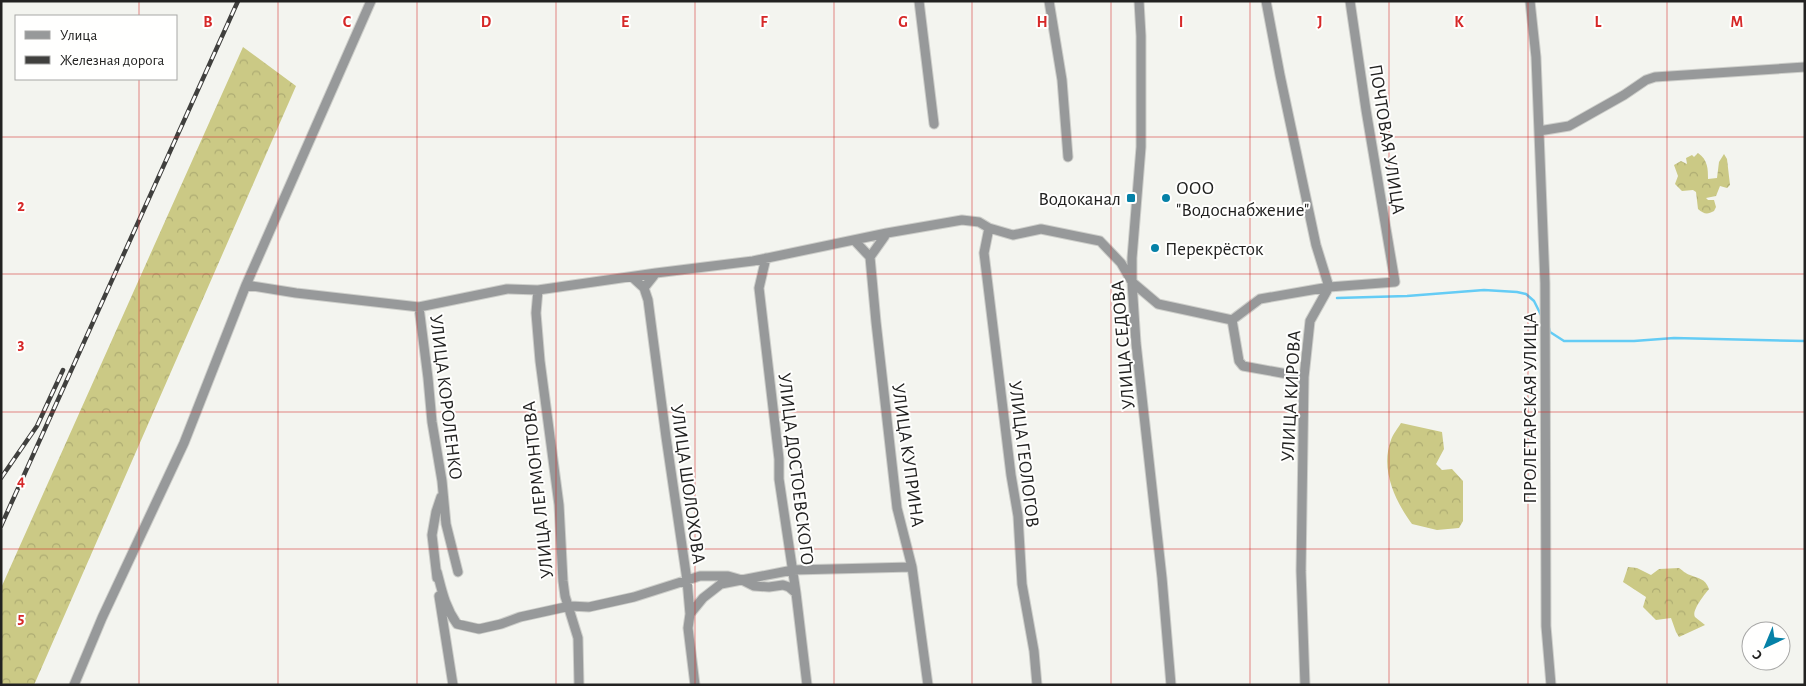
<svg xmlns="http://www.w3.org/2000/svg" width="1806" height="686" font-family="'Alegreya Sans',sans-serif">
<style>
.forest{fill:url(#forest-crowns)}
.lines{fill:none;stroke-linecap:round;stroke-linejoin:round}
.stream{stroke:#64ccf5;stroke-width:2.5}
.street-casing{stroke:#cdceca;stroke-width:11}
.street{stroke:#97999a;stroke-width:9}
.rail-casing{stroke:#40403e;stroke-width:4.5}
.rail{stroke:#fffffe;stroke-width:2.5;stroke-dasharray:8;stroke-linecap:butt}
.grid{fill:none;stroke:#d62828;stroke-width:1;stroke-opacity:0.55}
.poi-dot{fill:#0581a7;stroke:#fffffe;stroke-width:2}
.labels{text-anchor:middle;stroke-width:4;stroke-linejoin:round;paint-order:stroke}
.street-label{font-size:19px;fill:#222221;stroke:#fffffe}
.poi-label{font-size:19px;fill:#222221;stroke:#fffffe;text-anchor:start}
.grid-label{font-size:16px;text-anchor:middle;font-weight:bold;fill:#d62828;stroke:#fffffe;stroke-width:4;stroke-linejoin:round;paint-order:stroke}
</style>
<defs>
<pattern id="forest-crowns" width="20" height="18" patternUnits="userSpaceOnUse" patternTransform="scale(1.25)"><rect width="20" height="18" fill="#cbc985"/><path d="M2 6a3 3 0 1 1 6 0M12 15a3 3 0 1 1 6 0" fill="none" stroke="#aeac73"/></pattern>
</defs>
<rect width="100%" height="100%" fill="#f3f4ef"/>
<path class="forest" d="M 243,47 L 296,86 L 34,685 L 1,685 L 1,588 Z
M 1698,153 C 1708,160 1708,169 1708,179 L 1717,178 L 1719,162 L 1724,154 L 1727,159 L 1730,185 L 1727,188 L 1720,186 L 1716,196 L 1706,198 L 1708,200 L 1714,200 L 1716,207 L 1714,211 C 1707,215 1704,214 1698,209 L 1696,192 L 1693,190 L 1682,191 L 1675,184 L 1678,176 L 1674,165 L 1681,161 L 1687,164 L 1686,158 L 1692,155 L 1694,157 Z
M 1401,423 L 1442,432 L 1444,449 L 1436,464 L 1442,470 L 1452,469 L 1463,481 L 1463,521 L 1459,528 L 1437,530 L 1412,524 C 1395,501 1380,469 1391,440 C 1393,434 1398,428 1401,423 Z
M 1628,567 L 1637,568 L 1651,575 L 1659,569 L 1679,568 C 1682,570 1686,574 1690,575 C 1699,579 1705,578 1709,589 C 1705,594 1691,611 1695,617 C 1698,620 1702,622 1705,625 L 1679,637 L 1676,632 L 1671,618 L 1656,620 L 1643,607 L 1646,597 L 1623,582 Z"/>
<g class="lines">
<path class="stream" d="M 1337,298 L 1407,296 L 1484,290 L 1517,292 L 1526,294 L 1534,301 L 1541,315
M 1549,328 L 1550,332 L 1564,341 L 1634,341 L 1674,338 L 1805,341"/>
<defs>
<path id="street" d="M 919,1 L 934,124
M 1049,1 L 1062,80 L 1068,157
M 1139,1 L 1141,36 L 1141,147 L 1132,258 L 1132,282 L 1136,343 L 1162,578 L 1171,685
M 1266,1 L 1280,75 L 1316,245 L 1329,287 L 1310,321 L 1304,377 L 1301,571 L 1305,685
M 1530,1 L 1536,57 L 1545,283 L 1546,626 L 1551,685
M 1539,131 L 1569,126 L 1624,95 L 1646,80 L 1655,77 L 1805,67
M 989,228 L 984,253 L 1011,475 L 1018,516 L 1022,584 L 1034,651 L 1037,685
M 887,233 L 870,257 L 876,322 L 897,508 L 912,567 L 928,685
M 854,240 L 870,257
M 766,258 L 759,288 L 779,459 L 779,479 L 796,593 L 807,685
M 632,277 L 644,288 L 656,273 L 753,261 L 887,233 L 962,220 L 979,222 L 989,228 L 1013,235 L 1041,229 L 1100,241 L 1121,263 L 1132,282 L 1158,304 L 1232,320 L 1239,361 L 1243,366 L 1304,377
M 246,285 L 296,293 L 419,307 L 507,289 L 538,290 L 656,273
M 644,288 L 648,300 L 666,437 L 687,580 L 690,614 L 688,628 L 695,685
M 538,290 L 536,313 L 540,361 L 559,505 L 563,581 L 565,596 L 578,638 L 579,685
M 419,307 L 428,378 L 432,422 L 442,481 L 446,524 L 458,572
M 1232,320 L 1260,299 L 1329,287 L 1395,282 L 1366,110 L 1350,1
M 437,572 C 442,591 445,607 457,624 L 479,629 L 501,624 L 520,617 L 570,606 L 589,607 L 634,597 L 700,576 L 728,576 L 742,580 L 754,586 L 769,587 L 783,585 L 789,587 L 796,593
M 437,578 L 432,535 L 436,512 L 441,497
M 439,596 L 453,685
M 690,614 L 703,598 L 721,584 L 793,570 L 912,567
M 74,685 L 102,618 L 184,443 L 246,285 L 371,1"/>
</defs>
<use href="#street" class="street-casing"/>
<use href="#street" class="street"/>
<defs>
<path id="rail" d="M 1,478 L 37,426 L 63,370
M 1,526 L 238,1"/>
</defs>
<use href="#rail" class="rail-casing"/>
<use href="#rail" class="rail"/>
</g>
<path class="grid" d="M 139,1 L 139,16M 278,1 L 278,685M 417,1 L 417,685M 556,1 L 556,685M 695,1 L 695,685M 834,1 L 834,685M 972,1 L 972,685M 1111,1 L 1111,685M 1250,1 L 1250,685M 1389,1 L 1389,685M 1528,1 L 1528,685M 1667,1 L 1667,685M 139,79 L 139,685M 1,137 L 1805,137M 1,274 L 1805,274M 1,412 L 1805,412M 1,549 L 1805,549"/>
<g class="poi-dot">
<rect x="1126" y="193" width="10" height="10" rx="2.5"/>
<circle cx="1166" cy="198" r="5"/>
<circle cx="1155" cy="248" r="5"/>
</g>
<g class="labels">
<g class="street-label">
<text transform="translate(1388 139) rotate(81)" y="7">ПОЧТОВАЯ УЛИЦА</text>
<text transform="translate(1122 345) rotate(-95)" y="7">УЛИЦА СЕДОВА</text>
<text transform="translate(1290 396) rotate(-87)" y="7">УЛИЦА КИРОВА</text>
<text transform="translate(447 397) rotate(83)" y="7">УЛИЦА КОРОЛЕНКО</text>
<text transform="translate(1529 408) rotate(-90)" y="7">ПРОЛЕТАРСКАЯ УЛИЦА</text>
<text transform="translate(1025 454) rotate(83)" y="7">УЛИЦА ГЕОЛОГОВ</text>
<text transform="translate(909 455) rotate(82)" y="7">УЛИЦА КУПРИНА</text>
<text transform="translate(797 469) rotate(83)" y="7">УЛИЦА ДОСТОЕВСКОГО</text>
<text transform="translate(689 484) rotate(82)" y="7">УЛИЦА ШОЛОХОВА</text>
<text transform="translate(537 490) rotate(-96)" y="7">УЛИЦА ЛЕРМОНТОВА</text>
</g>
<g class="poi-label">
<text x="1176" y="194">ООО<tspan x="1176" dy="22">"Водоснабжение"</tspan></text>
<text x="1121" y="205" text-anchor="end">Водоканал</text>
<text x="1165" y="255">Перекрёсток</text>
</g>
</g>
<g class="grid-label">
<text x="208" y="27">B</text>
<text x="347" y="27">C</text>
<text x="486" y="27">D</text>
<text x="625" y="27">E</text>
<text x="764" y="27">F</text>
<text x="903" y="27">G</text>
<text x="1042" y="27">H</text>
<text x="1181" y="27">I</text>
<text x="1320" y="27">J</text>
<text x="1459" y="27">K</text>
<text x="1598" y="27">L</text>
<text x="1737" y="27">M</text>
<text x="21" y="211">2</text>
<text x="21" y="349">3</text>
<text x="21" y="486">4</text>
<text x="21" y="623">5</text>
</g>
<rect width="1806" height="686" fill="none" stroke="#222221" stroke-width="5"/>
<rect x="15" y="15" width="162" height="65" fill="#fffffe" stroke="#a7a7a6"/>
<rect x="25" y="31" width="25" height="8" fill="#97999a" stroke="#a7a7a6"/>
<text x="60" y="40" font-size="15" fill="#222221">Улица</text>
<rect x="25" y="56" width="25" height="8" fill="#40403e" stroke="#a7a7a6"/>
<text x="60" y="65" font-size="15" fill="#222221">Железная дорога</text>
<g transform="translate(1766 646) rotate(224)"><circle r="24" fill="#fffffe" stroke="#a7a7a6"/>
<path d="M0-4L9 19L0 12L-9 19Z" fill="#0581a7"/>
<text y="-8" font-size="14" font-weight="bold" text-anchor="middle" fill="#222221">С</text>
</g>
</svg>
